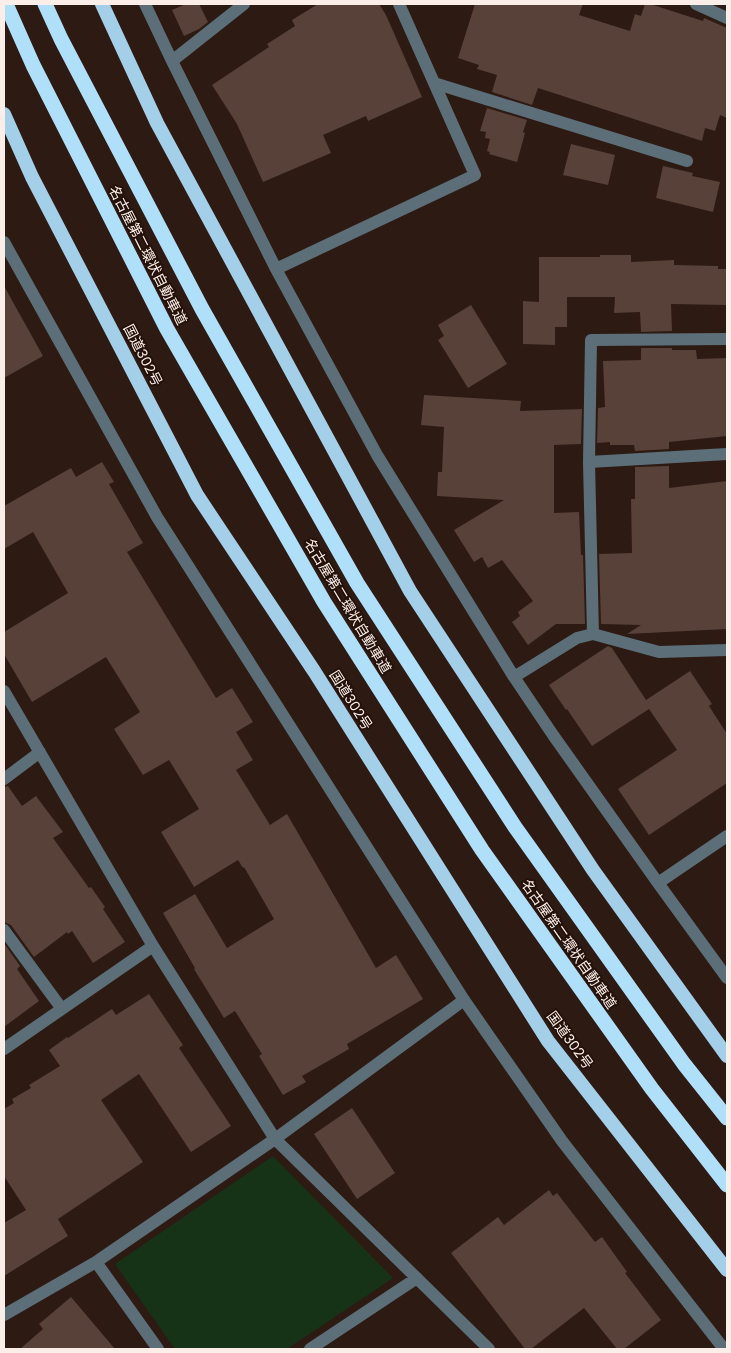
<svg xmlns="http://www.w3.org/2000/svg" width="731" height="1353" font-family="Poppins,'Noto Sans JP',sans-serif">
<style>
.green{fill:#173317}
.building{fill:#574139}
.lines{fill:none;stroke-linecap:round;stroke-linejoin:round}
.minor{stroke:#5c6f79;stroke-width:12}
.trunk{stroke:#a4cfe8;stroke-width:14}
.motorway{stroke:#b0dffa;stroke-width:15}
.labels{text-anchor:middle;stroke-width:4;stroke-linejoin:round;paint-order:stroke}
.street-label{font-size:14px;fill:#fbede8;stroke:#23110a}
</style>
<rect width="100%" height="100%" fill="#2d1a13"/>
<path class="green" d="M 273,1156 L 393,1278 L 287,1349 L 175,1349 L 115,1264 Z"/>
<path class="building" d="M 186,4 L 199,4 L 208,22 L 199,29 L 184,36 L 172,10 Z
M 318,4 L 379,4 L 386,15 L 422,97 L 368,121 L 366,116 L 323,135 L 331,153 L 263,182 L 237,124 L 212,85 L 269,47 L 267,44 L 295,26 L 292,20 Z
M 475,4 L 583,4 L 579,15 L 630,31 L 635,14 L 641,16 L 645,4 L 650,4 L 703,21 L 704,18 L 727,28 L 727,118 L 720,115 L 715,131 L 705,128 L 702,141 L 538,88 L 532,105 L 492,92 L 497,75 L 477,69 L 479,65 L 458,58 Z
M 487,108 L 527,120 L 523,132 L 525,133 L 517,162 L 489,154 L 490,152 L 487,151 L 490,139 L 485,138 L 486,132 L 480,131 Z
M 571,144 L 615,155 L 608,185 L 563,175 Z
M 663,166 L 693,173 L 692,176 L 720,182 L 713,212 L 656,198 Z
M 600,255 L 631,255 L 631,262 L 674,260 L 674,265 L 718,266 L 718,269 L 727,269 L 727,305 L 671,304 L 672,331 L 641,332 L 640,312 L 614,313 L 615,297 L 567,297 L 567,327 L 555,327 L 555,345 L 523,344 L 523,301 L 539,302 L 539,257 L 600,257 Z
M 4,286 L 43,356 L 4,378 Z
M 471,305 L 507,364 L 468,388 L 438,340 L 444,336 L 438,325 Z
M 641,348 L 672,348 L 672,350 L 696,350 L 697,359 L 727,358 L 727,436 L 669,442 L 669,449 L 635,451 L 634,445 L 610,445 L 610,442 L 597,443 L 598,408 L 605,407 L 603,361 L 641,360 Z
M 424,395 L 521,401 L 520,411 L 582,409 L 581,444 L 554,445 L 554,513 L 579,512 L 581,555 L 583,555 L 585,624 L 556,624 L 528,645 L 512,622 L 520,616 L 518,612 L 533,601 L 502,560 L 488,568 L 482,557 L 474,562 L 454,530 L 504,500 L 437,496 L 438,472 L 442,472 L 444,427 L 421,425 Z
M 102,462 L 114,482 L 109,484 L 143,543 L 127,552 L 216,698 L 232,688 L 253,722 L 236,732 L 253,760 L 236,770 L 270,825 L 287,814 L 376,968 L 396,955 L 423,999 L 347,1044 L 349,1049 L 302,1076 L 306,1082 L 283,1095 L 259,1056 L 262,1054 L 235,1011 L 224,1018 L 194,969 L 195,968 L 163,913 L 195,894 L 227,948 L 274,919 L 244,867 L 243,868 L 238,860 L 194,887 L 161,832 L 199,809 L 169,760 L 143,775 L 114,729 L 140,712 L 106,657 L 32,702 L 4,654 L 4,632 L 68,593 L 33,532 L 4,549 L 4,506 L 71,468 L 76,477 Z
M 669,466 L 669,488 L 727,481 L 727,629 L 627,634 L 641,625 L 601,624 L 599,554 L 632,553 L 631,499 L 635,499 L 635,467 Z
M 608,646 L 612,648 L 646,700 L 690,671 L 712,704 L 709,706 L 727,734 L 727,783 L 649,835 L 618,789 L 677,750 L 649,709 L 592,746 L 567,709 L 566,710 L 549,685 Z
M 8,786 L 22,806 L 36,796 L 63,832 L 53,838 L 89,888 L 91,887 L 105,907 L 103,909 L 125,942 L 93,963 L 72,931 L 68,934 L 67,932 L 34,957 L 11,925 L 4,922 L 4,787 Z
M 4,943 L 20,966 L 17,969 L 39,1001 L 4,1027 Z
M 149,994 L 183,1045 L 179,1048 L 231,1126 L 191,1152 L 139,1074 L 101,1100 L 143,1162 L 58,1219 L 68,1236 L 4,1276 L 4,1223 L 26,1210 L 4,1176 L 4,1109 L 14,1103 L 12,1099 L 31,1088 L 29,1085 L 60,1066 L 49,1050 L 67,1037 L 68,1038 L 112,1009 L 116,1015 Z
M 352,1108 L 395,1173 L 357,1199 L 314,1134 Z
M 549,1190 L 553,1196 L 557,1193 L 595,1242 L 602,1237 L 627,1272 L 625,1273 L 661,1320 L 624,1349 L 617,1349 L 584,1308 L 531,1349 L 525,1349 L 451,1253 L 498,1217 L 504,1225 Z
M 71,1297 L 115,1349 L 20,1349 L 43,1329 L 39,1324 Z"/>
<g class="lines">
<path class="minor" d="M 145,4 L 172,61 L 276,269 L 377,455 L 514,677 L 553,735 L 658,883 L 727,978
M 696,4 L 727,18
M 172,61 L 244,4
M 434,83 L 687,161
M 4,242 L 157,517 L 464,1000 L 562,1141 L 724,1349
M 276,269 L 475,175 L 399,4
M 589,462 L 591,340 L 727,339
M 593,634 L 659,652 L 727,650
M 514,677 L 577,638 L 593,634 L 589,462 L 727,454
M 4,691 L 153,946 L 275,1139 L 489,1349
M 4,779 L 40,752
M 658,883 L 727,836
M 4,930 L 62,1009
M 4,1049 L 153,946
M 96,1262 L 158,1349
M 4,1315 L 96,1262 L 275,1139 L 464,1000
M 310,1349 L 417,1278"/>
<path class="trunk" d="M 102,4 L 157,123 L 410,591 L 593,870 L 727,1056
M 4,114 L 32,177 L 197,495 L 314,671 L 548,1041 L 727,1270"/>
<path class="motorway" d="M 6,4 L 33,65 L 167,329 L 324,602 L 482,850 L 652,1089 L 727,1185
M 45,4 L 61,39 L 202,309 L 357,583 L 515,827 L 684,1064 L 727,1118"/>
</g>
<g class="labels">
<g class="street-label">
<text transform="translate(148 255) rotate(63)" y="5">名古屋第二環状自動車道</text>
<text transform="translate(143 355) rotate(63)" y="5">国道302号</text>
<text transform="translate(348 606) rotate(59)" y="5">名古屋第二環状自動車道</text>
<text transform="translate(351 700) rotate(58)" y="5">国道302号</text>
<text transform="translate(569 944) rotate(55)" y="5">名古屋第二環状自動車道</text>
<text transform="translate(570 1040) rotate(54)" y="5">国道302号</text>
</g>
</g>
<rect width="731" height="1353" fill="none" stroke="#fbede8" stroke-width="10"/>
</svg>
